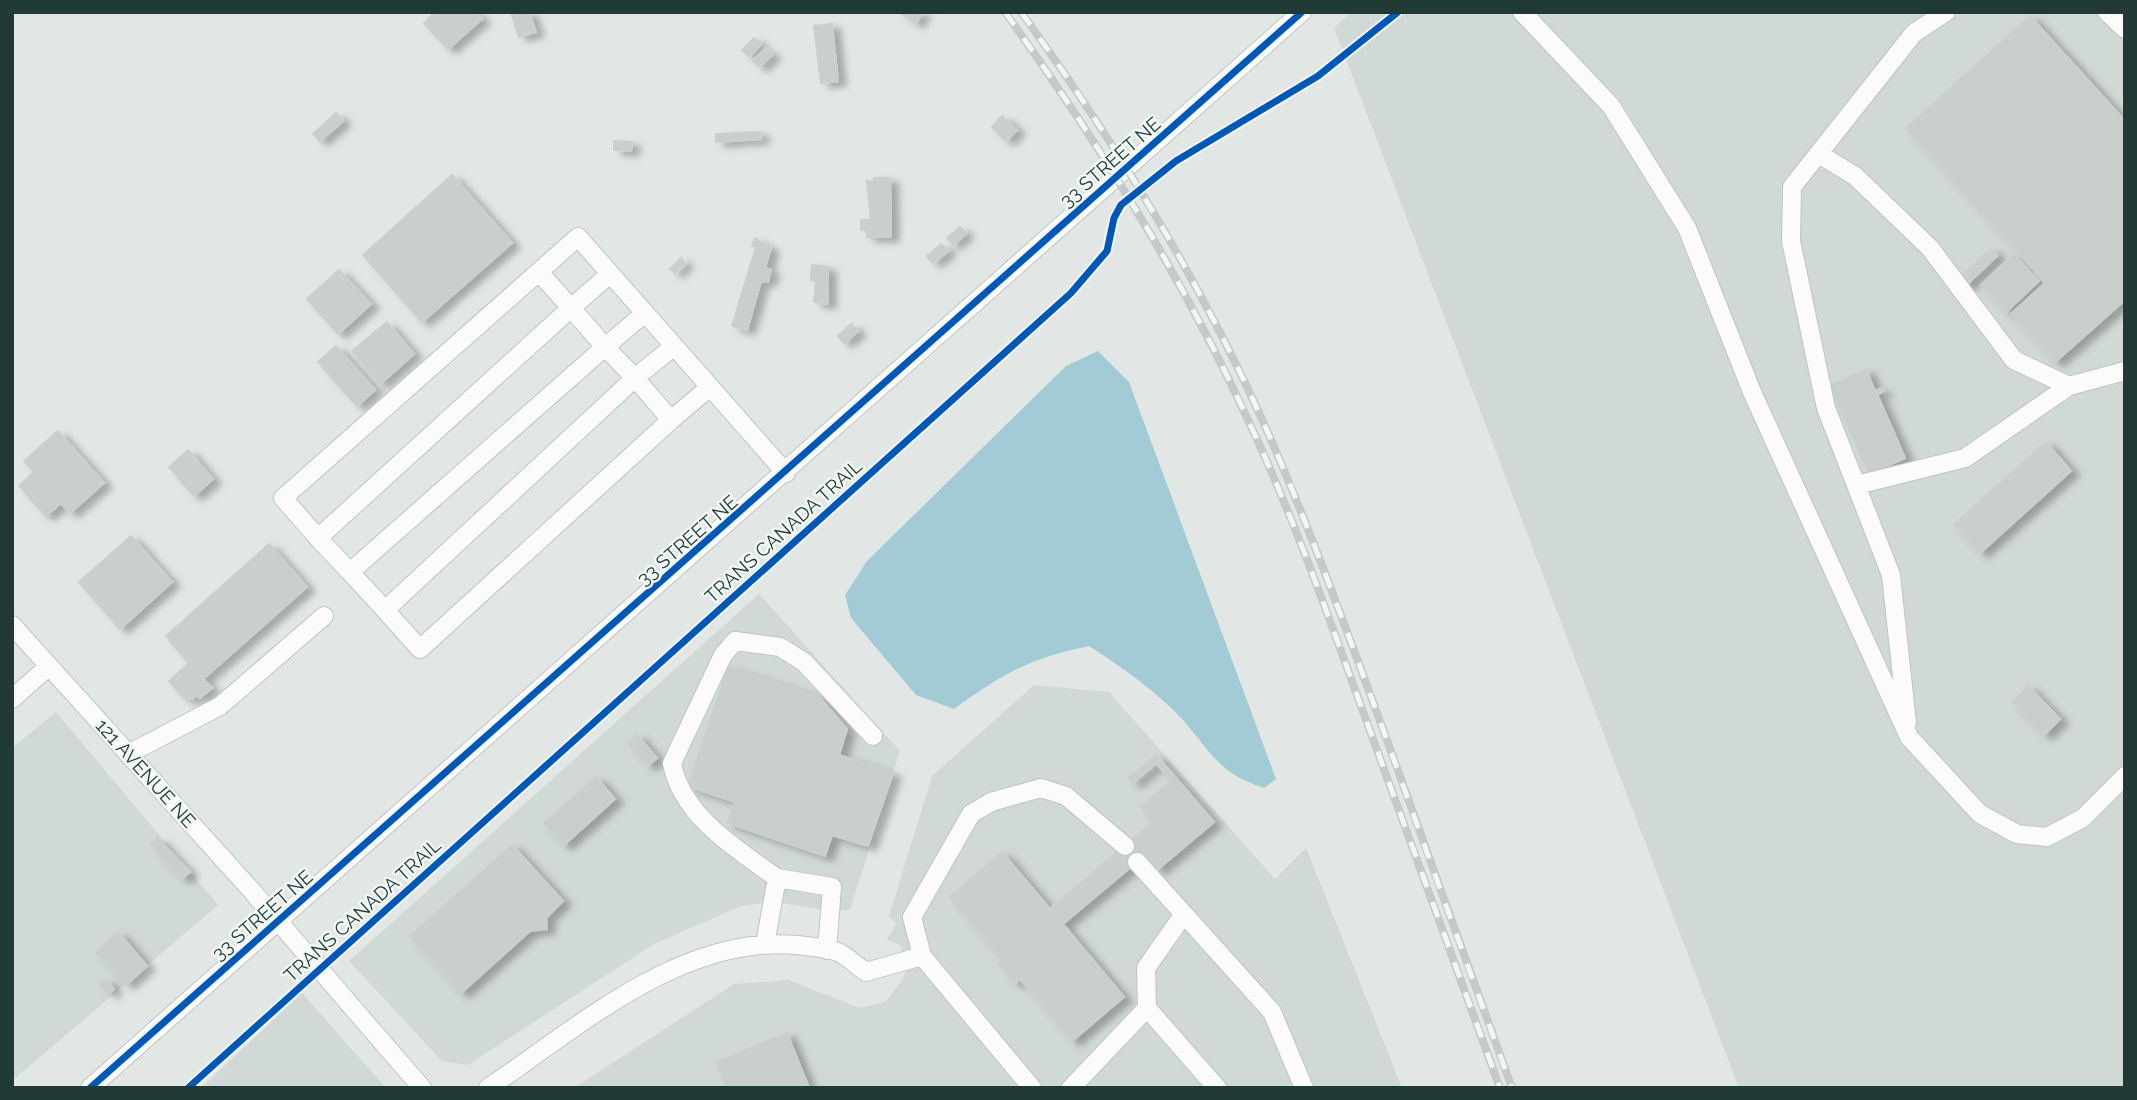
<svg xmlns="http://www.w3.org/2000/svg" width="2137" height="1100" font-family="Raleway,sans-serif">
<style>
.built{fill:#d0d9d5}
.water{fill:#a2cbd6}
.building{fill:#c9cfcd;stroke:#cbd0ce;stroke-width:2;filter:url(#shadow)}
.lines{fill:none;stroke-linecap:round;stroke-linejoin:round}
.minor-casing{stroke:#bfc4c2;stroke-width:20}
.minor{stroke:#fbfbfb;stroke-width:18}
.rail-casing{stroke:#c6c9c9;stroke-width:8}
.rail{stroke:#f0f7f4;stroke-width:5;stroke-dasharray:16;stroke-linecap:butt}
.cycleway-casing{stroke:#f0f7f4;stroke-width:11}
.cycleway{stroke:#0057b8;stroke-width:7}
.labels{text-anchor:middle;stroke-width:5;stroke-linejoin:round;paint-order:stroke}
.street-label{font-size:19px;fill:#213a35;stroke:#f0f7f4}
</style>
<defs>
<filter id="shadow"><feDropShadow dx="8" dy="4.5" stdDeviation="3.5" flood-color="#0004"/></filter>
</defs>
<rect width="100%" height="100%" fill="#e2e7e5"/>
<path class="built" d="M 1351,12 L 2125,12 L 2125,1088 L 1739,1088 L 1334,28 Z
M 759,594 L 900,751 L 850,910 L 830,911 L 776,902 L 741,906 L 654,944 L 468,1065 L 442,1061 L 349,961 Z
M 1034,685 L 1109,692 L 1275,879 L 1306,848 L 1402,1088 L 574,1088 L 734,984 L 789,980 L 860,1008 L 885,1002 L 901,982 L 908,966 L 900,945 L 887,940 L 896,924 L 889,916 L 932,776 Z
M 56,712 L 218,905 L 12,1081 L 12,748 Z
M 302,993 L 386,1088 L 201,1088 Z"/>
<path class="water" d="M 1098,351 L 1129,382 L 1276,779 L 1264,788 C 1218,773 1212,753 1183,720 C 1155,690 1123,668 1089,646 C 1028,659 1004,673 954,709 L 916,695 L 851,618 L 845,595 L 867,561 L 1066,366 Z"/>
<path class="building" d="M 435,12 L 476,12 L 482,19 L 448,49 L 424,23 Z
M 511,12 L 529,12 L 536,32 L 519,37 Z
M 899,12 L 923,12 L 916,23 Z
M 2030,16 L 2125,121 L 2125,300 L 2055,362 L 2011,314 L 2045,283 L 1906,128 Z
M 832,24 L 838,81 L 821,83 L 814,26 Z
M 754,38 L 761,44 L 749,57 L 742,50 Z
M 766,48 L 772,55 L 759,67 L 753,61 Z
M 336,113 L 343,121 L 320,141 L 313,134 Z
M 1002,116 L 1017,130 L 1006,141 L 992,127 Z
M 760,132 L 761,139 L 716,142 L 716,134 Z
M 614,141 L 632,142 L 631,151 L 614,150 Z
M 452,175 L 512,243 L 422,322 L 363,255 Z
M 874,178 L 890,178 L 891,237 L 867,237 L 867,230 L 861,230 L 861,220 L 871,220 L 867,181 L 874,182 Z
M 960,227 L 966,233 L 953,245 L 947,238 Z
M 755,238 L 771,248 L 765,268 L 771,270 L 768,282 L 761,281 L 747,330 L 732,326 L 756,247 L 752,246 Z
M 941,244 L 948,251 L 933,263 L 927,256 Z
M 1991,249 L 1997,256 L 1964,287 L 1957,280 Z
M 2014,254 L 2039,281 L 2006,312 L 1981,285 Z
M 681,258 L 685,263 L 675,273 L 670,269 Z
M 812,265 L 828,267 L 828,304 L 814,302 L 816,281 L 811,280 Z
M 339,270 L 371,304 L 338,334 L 307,299 Z
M 387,322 L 414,354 L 380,384 L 352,351 Z
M 851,324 L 858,331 L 844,343 L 838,336 Z
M 336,346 L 375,390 L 357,406 L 318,362 Z
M 1866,369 L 1875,391 L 1882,388 L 1884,391 L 1877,394 L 1905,458 L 1869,474 L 1830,386 Z
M 58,431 L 104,483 L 70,513 L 61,503 L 46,516 L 19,486 L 34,472 L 24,461 Z
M 2046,442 L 2071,471 L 1980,553 L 1954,524 Z
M 188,450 L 213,479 L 194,496 L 169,467 Z
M 131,536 L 172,582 L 120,629 L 79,582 Z
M 269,544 L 307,587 L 203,679 L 212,688 L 200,698 L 197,695 L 192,699 L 184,698 L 169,681 L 189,663 L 166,636 Z
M 728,667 L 819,697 L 847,729 L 839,755 L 893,773 L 868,846 L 832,835 L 825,856 L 727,823 L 735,802 L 688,786 Z
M 2028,686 L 2060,719 L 2044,735 L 2012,702 Z
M 637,735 L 657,758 L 648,766 L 628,743 Z
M 1156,755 L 1214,822 L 1157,870 L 1145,855 L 1063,924 L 1124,997 L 1072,1041 L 1020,979 L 1015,983 L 998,963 L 1002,959 L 950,897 L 1002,852 L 1050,909 L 1153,822 L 1141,807 L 1171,781 L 1156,763 L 1133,783 L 1129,778 Z
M 596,777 L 615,799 L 564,845 L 544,823 Z
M 158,838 L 190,872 L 182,879 L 151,845 Z
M 512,845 L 563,901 L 546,918 L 547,929 L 530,931 L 461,993 L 410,936 Z
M 118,932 L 147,966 L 126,985 L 96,952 Z
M 106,979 L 114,989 L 109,994 L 100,984 Z
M 787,1033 L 809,1088 L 727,1088 L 717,1062 Z"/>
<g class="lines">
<defs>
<path id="minor" d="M 1522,12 L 1611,106 L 1687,228 L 1752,392 L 1909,737 L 1980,814 L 2017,834 L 2047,837 L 2083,818 L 2125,776
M 2107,12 L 2125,29
M 1819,154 L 1855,176 L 1930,248 L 2014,360 L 2069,386 L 2125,371
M 539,272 L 571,308 L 610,274
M 645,313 L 605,347 L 635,378 L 674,346
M 671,420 L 710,387
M 1857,485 L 1965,458 L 2069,386
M 318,538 L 350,572
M 385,610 L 420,649 L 671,420 L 635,378 L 385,610 L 350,572 L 605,347 L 571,308 L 318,538 L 283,498 L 578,237 L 786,473
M 12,625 L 252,891 L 422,1088
M 12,699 L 49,666
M 1907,723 L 1891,575 L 1826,408 L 1791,241 L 1792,187 L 1914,33 L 1946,12
M 128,754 L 220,706 L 324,616
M 1137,862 L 1272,1012 L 1304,1088
M 777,878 L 832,887 L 827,950
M 765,944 L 777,878 C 736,849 681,815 672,763 L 723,655 L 735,641 L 780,647 L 804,662 L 873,736
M 922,956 L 912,917 L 971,814 L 991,802 L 1041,788 L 1066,796 L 1125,846
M 1147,1008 L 1217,1088
M 90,1088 L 1302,12
M 488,1088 C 579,1027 682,934 797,945 C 811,947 827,947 840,953 C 849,958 857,966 866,972 L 922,956 L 1032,1088
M 1071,1088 L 1147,1008 L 1146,968 L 1184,914"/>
</defs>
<use href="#minor" class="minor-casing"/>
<use href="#minor" class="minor"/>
<defs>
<path id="rail" d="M 1005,12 C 1098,142 1182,276 1249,422 C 1294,518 1329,618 1365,717 C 1410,840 1455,964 1500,1088
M 1021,12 C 1113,139 1196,274 1261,417 C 1308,522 1347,632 1387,740 C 1428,856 1470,972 1512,1088"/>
</defs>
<use href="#rail" class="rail-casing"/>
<use href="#rail" class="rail"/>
<defs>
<path id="cycleway" d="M 90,1088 L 1302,12
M 188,1088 L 1071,293 L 1107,251 L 1114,218 L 1121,205 L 1176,161 L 1318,76 L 1398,12"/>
</defs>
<use href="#cycleway" class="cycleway-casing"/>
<use href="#cycleway" class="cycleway"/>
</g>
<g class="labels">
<g class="street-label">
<text transform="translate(1110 162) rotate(-41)" y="7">33 STREET NE</text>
<text transform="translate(783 531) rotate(-42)" y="7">TRANS CANADA TRAIL</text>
<text transform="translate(687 540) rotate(-41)" y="7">33 STREET NE</text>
<text transform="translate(146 773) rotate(48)" y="7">121 AVENUE NE</text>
<text transform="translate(362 910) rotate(-42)" y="7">TRANS CANADA TRAIL</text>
<text transform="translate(262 915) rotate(-41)" y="7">33 STREET NE</text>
</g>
</g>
<rect width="2137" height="1100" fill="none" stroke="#213a35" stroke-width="28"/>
</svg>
